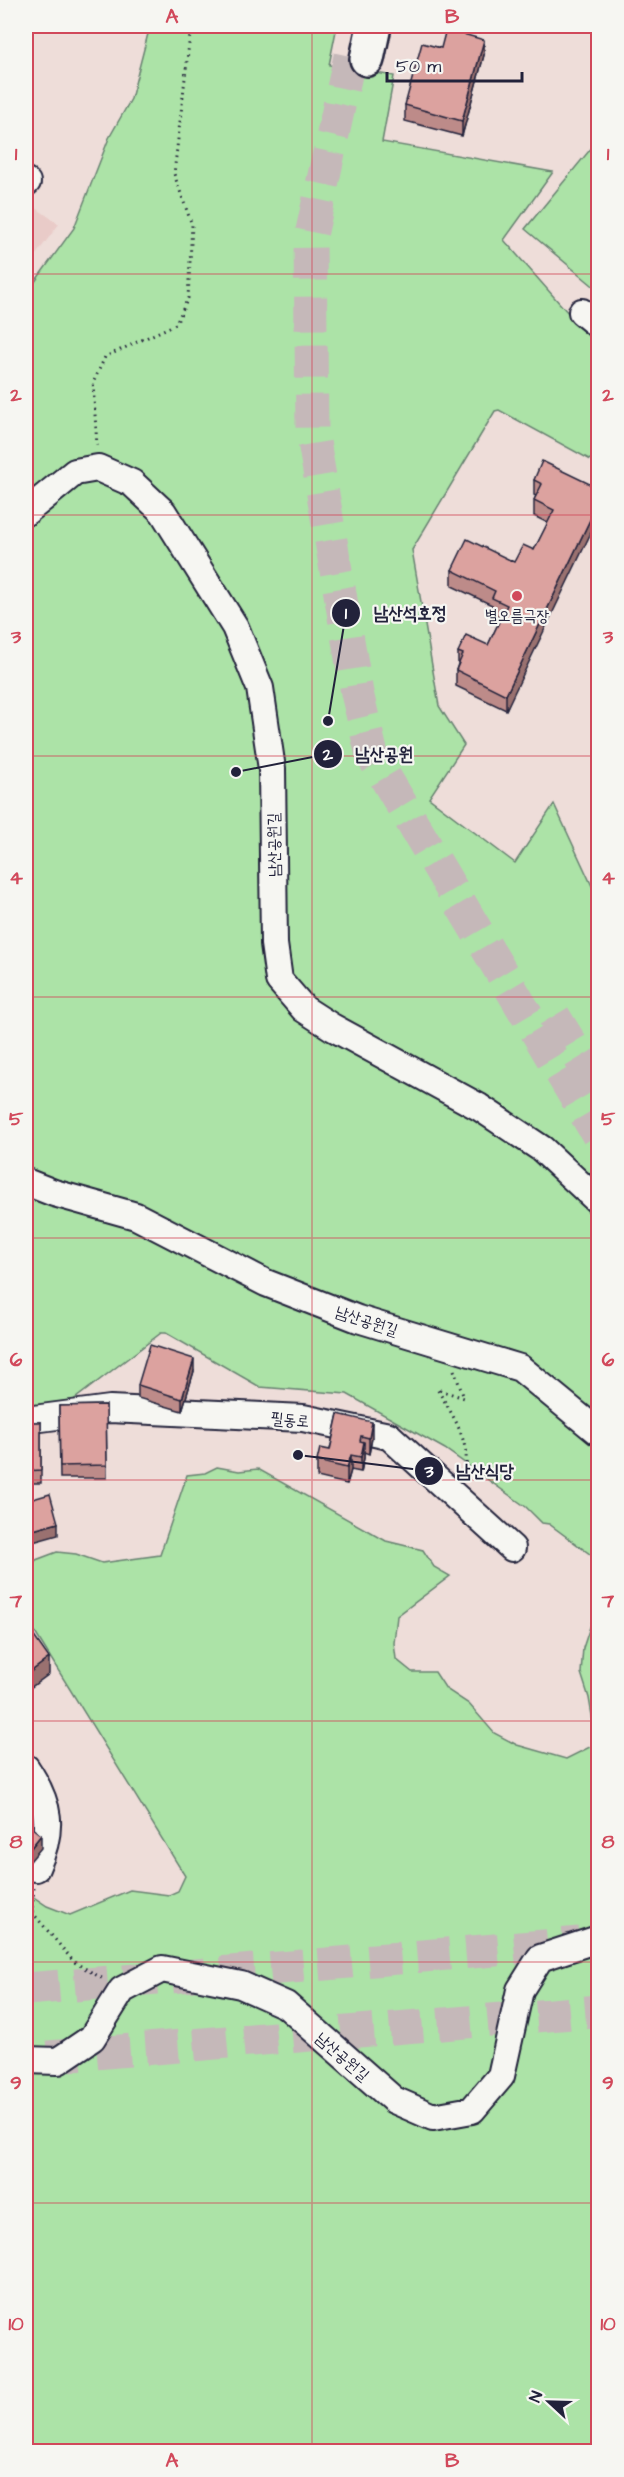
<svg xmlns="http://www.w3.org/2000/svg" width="624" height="2477" font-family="'Architects Daughter','Poor Story',sans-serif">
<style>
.built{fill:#e9cbc8}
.green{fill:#ace3a7;stroke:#678271;stroke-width:1.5}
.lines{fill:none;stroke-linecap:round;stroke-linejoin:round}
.major-tunnel{stroke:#c5b8b9;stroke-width:33;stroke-dasharray:33 16;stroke-linecap:butt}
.minor-casing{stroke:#22223b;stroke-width:30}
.major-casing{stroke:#22223b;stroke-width:38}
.path{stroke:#22223b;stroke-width:3;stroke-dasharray:1.5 4.5;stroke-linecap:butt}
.minor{stroke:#f6f6f2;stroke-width:26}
.major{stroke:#f6f6f2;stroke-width:33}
.wall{fill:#bd8b89;stroke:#22223b;stroke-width:1.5}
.shaded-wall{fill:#9a716f;stroke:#22223b;stroke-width:1.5}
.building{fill:#dca29f;stroke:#22223b;stroke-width:1.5}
.grid{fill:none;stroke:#d1495b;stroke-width:1.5;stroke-opacity:0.55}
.poi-dot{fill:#d1495b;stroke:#f6f6f2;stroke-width:2}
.labels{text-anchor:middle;stroke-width:4.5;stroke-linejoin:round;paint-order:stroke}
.poi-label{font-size:16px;fill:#22223b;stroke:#f6f6f2}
.street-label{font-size:16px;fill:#22223b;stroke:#f6f6f2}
.leader{fill:none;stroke:#22223b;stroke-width:2}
.callout-dot{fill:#22223b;stroke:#f6f6f2;stroke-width:2}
.mark-label{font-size:18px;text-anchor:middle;font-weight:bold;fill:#fff}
.callout-label{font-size:18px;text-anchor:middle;font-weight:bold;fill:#22223b;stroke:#f6f6f2;stroke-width:4.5;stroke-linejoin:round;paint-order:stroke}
.neatline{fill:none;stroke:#d1495b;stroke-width:2}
.grid-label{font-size:20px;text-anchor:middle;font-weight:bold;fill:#d1495b}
</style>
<rect width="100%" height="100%" fill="#eeddd9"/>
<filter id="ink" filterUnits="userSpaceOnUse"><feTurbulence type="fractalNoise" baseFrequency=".0167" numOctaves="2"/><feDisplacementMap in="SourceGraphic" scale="12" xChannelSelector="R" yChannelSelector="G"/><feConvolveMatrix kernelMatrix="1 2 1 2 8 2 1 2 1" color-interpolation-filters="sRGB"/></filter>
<g filter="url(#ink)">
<path class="built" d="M 26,201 L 59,224 L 26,268 Z"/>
<path class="green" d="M 150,26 L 337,26 L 329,65 L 394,76 L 382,142 L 553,172 L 504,240 L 598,347 L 598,464 L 499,410 L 495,411 L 412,550 L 439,706 L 464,745 L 429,798 L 515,863 L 554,804 L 598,899 L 598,1560 L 549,1524 L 542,1523 L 526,1507 L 445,1449 L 347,1394 L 260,1387 L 166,1333 L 161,1333 L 72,1401 L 26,1407 L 26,294 L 74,228 L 109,138 L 131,99 Z
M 598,140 L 598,290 L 525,229 Z
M 217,1467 L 239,1471 L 258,1469 L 386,1541 L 423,1550 L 434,1567 L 450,1576 L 397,1616 L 394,1643 L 396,1659 L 412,1672 L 435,1672 L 446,1689 L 469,1704 L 494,1733 L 517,1745 L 566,1759 L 594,1745 L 595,1733 L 589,1698 L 581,1673 L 583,1648 L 598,1603 L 598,2451 L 26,2451 L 26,1892 L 47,1906 L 70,1915 L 130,1890 L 169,1895 L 178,1891 L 185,1876 L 26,1618 L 26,1573 L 36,1560 L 57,1552 L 76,1554 L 102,1563 L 160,1555 L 187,1475 L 205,1473 Z"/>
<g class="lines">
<path class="major-tunnel" d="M 350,56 L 310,240 L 312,430 L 357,693 L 372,755 L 598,1135
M 554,1016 L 598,1088
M 26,1989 L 579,1943
M 48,2057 L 598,2011"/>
<defs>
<path id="minor" d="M 26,181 L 27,182
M 582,312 L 598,325
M 26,512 L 75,472 L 98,468 L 132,483 L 163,512 L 235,627 L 260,688 L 272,769 L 274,944 L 279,980 L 304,1009 L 332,1027 L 479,1107 L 542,1149 L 598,1201
M 26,1182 L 54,1193 L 136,1216 L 266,1283 L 358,1319 L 520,1368 L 598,1432
M 26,1420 L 110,1409 L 303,1418 L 389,1436 L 512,1548
M 26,1768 C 50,1804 54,1828 36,1868
M 26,2060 L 58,2061 L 92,2038 L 122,1990 L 162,1969 L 241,1985 L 286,2005 L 394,2100 L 433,2117 L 472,2110 L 501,2076 L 520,1990 L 540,1958 L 598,1939"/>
<path id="major" d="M 367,59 L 374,26"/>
</defs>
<use href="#minor" class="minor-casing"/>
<use href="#major" class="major-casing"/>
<path class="path" d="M 97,446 L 93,383 L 105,357 L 176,324 L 188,298 L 192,225 L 174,174 L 191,26
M 454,1370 L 464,1398 L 437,1389 C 453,1415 473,1445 464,1477
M 34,1888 L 32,1912 L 74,1962 L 105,1980"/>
<use href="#minor" class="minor"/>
<use href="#major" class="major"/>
</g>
<path class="wall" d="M 484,55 L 462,136 L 405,121 L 405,105 Z
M 534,480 L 598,488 L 506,710 L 456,686 L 456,670 L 458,664 L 458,652 L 488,645 L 501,618 L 492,614 L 492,605 L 452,586 L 452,570 L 514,562 L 534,550 L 548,523 L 534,516 L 534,500 L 536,496 L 534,495 Z
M 194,1371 L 182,1411 L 138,1398 L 138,1385 Z
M 106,1405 L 107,1478 L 60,1478 L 59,1406 Z
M 338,1414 L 372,1438 L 369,1454 L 364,1452 L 364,1458 L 361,1472 L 351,1470 L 347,1484 L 317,1477 L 317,1461 L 330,1450 Z
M 26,1422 L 41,1422 L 41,1483 L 26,1483 Z"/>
<path class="shaded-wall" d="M 484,40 L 484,55 L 462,136 L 462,121 Z
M 598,503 L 598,518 L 506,710 L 506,695 Z
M 194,1359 L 194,1371 L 182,1411 L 182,1399 Z
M 372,1422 L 372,1438 L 369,1454 L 369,1438 Z
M 364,1442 L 364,1458 L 361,1472 L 361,1457 Z
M 351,1455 L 351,1470 L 347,1484 L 347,1468 Z
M 58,1523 L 58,1535 L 26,1544 L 26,1532 Z
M 49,1658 L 49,1674 L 26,1691 L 26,1675 Z
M 41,1835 L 41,1848 L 26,1866 L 26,1854 Z"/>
<path class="building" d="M 446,29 L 484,40 L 462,121 L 405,105 L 422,43 L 441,48 Z
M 542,461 L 598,488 L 598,503 L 506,695 L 456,670 L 463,654 L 458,652 L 466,635 L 488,645 L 507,605 L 492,598 L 495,591 L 452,570 L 467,539 L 514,562 L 523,545 L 534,550 L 554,510 L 534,500 L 542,484 L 534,480 Z
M 150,1345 L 194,1359 L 182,1399 L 138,1385 Z
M 106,1405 L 107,1465 L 60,1466 L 59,1406 Z
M 338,1414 L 372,1422 L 369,1438 L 361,1436 L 360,1441 L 364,1442 L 361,1457 L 351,1455 L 347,1468 L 317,1461 L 320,1448 L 330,1450 Z
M 26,1422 L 41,1422 L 41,1470 L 26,1471 Z
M 50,1494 L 58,1523 L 26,1532 L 26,1501 Z
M 26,1625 L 49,1658 L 26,1675 Z
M 26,1823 L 41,1835 L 26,1854 Z"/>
</g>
<path class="grid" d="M 312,26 L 312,2452M 26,274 L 598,274M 26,515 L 598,515M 26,756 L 598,756M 26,997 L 598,997M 26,1238 L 598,1238M 26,1480 L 598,1480M 26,1721 L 598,1721M 26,1962 L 598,1962M 26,2203 L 598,2203"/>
<circle class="poi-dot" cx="517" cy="596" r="6"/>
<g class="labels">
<g class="poi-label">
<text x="517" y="621">별오름극장</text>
</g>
<g class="street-label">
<text transform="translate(273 845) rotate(-91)" y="6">남산공원길</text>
<text transform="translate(367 1320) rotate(18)" y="6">남산공원길</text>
<text transform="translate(290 1419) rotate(5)" y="6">필동로</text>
<text transform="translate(343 2056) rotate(41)" y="6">남산공원길</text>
</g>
</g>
<path class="leader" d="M328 721L346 613M236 772L328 754M298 1455L429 1471"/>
<g class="callout-dot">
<circle cx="328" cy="721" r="6"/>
<circle cx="236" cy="772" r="6"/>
<circle cx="298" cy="1455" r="6"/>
<circle cx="346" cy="613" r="15"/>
<circle cx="328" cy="754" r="15"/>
<circle cx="429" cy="1471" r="15"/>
</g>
<g class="mark-label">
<text x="346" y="619">1</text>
<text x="328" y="760">2</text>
<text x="429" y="1477">3</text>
</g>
<g class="callout-label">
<text x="410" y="619">남산석호정</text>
<text x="384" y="760">남산공원</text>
<text x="485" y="1477">남산식당</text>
</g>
<rect width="624" height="2477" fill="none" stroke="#f6f6f2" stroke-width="66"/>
<g transform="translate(549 2402) rotate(292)" stroke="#f6f6f2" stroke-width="4.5" paint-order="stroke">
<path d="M0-4.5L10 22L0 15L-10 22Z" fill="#22223b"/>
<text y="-9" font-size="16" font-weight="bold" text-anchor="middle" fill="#22223b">N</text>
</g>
<path d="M387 72v9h135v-9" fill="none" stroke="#22223b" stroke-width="3"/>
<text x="396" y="72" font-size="18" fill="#22223b" stroke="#f6f6f2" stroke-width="4.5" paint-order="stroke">50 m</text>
<rect x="33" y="33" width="558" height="2411" class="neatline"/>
<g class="grid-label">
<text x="172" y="23">A</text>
<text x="452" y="23">B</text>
<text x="16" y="160">1</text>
<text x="608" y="160">1</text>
<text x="16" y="401">2</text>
<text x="608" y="401">2</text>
<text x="16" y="643">3</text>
<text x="608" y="643">3</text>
<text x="16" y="884">4</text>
<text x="608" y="884">4</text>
<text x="16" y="1125">5</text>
<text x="608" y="1125">5</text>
<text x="16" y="1366">6</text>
<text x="608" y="1366">6</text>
<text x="16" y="1607">7</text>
<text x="608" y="1607">7</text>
<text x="16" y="1848">8</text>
<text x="608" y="1848">8</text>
<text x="16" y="2089">9</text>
<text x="608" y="2089">9</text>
<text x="16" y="2330">10</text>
<text x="608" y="2330">10</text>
<text x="172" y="2467">A</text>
<text x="452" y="2467">B</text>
</g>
</svg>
